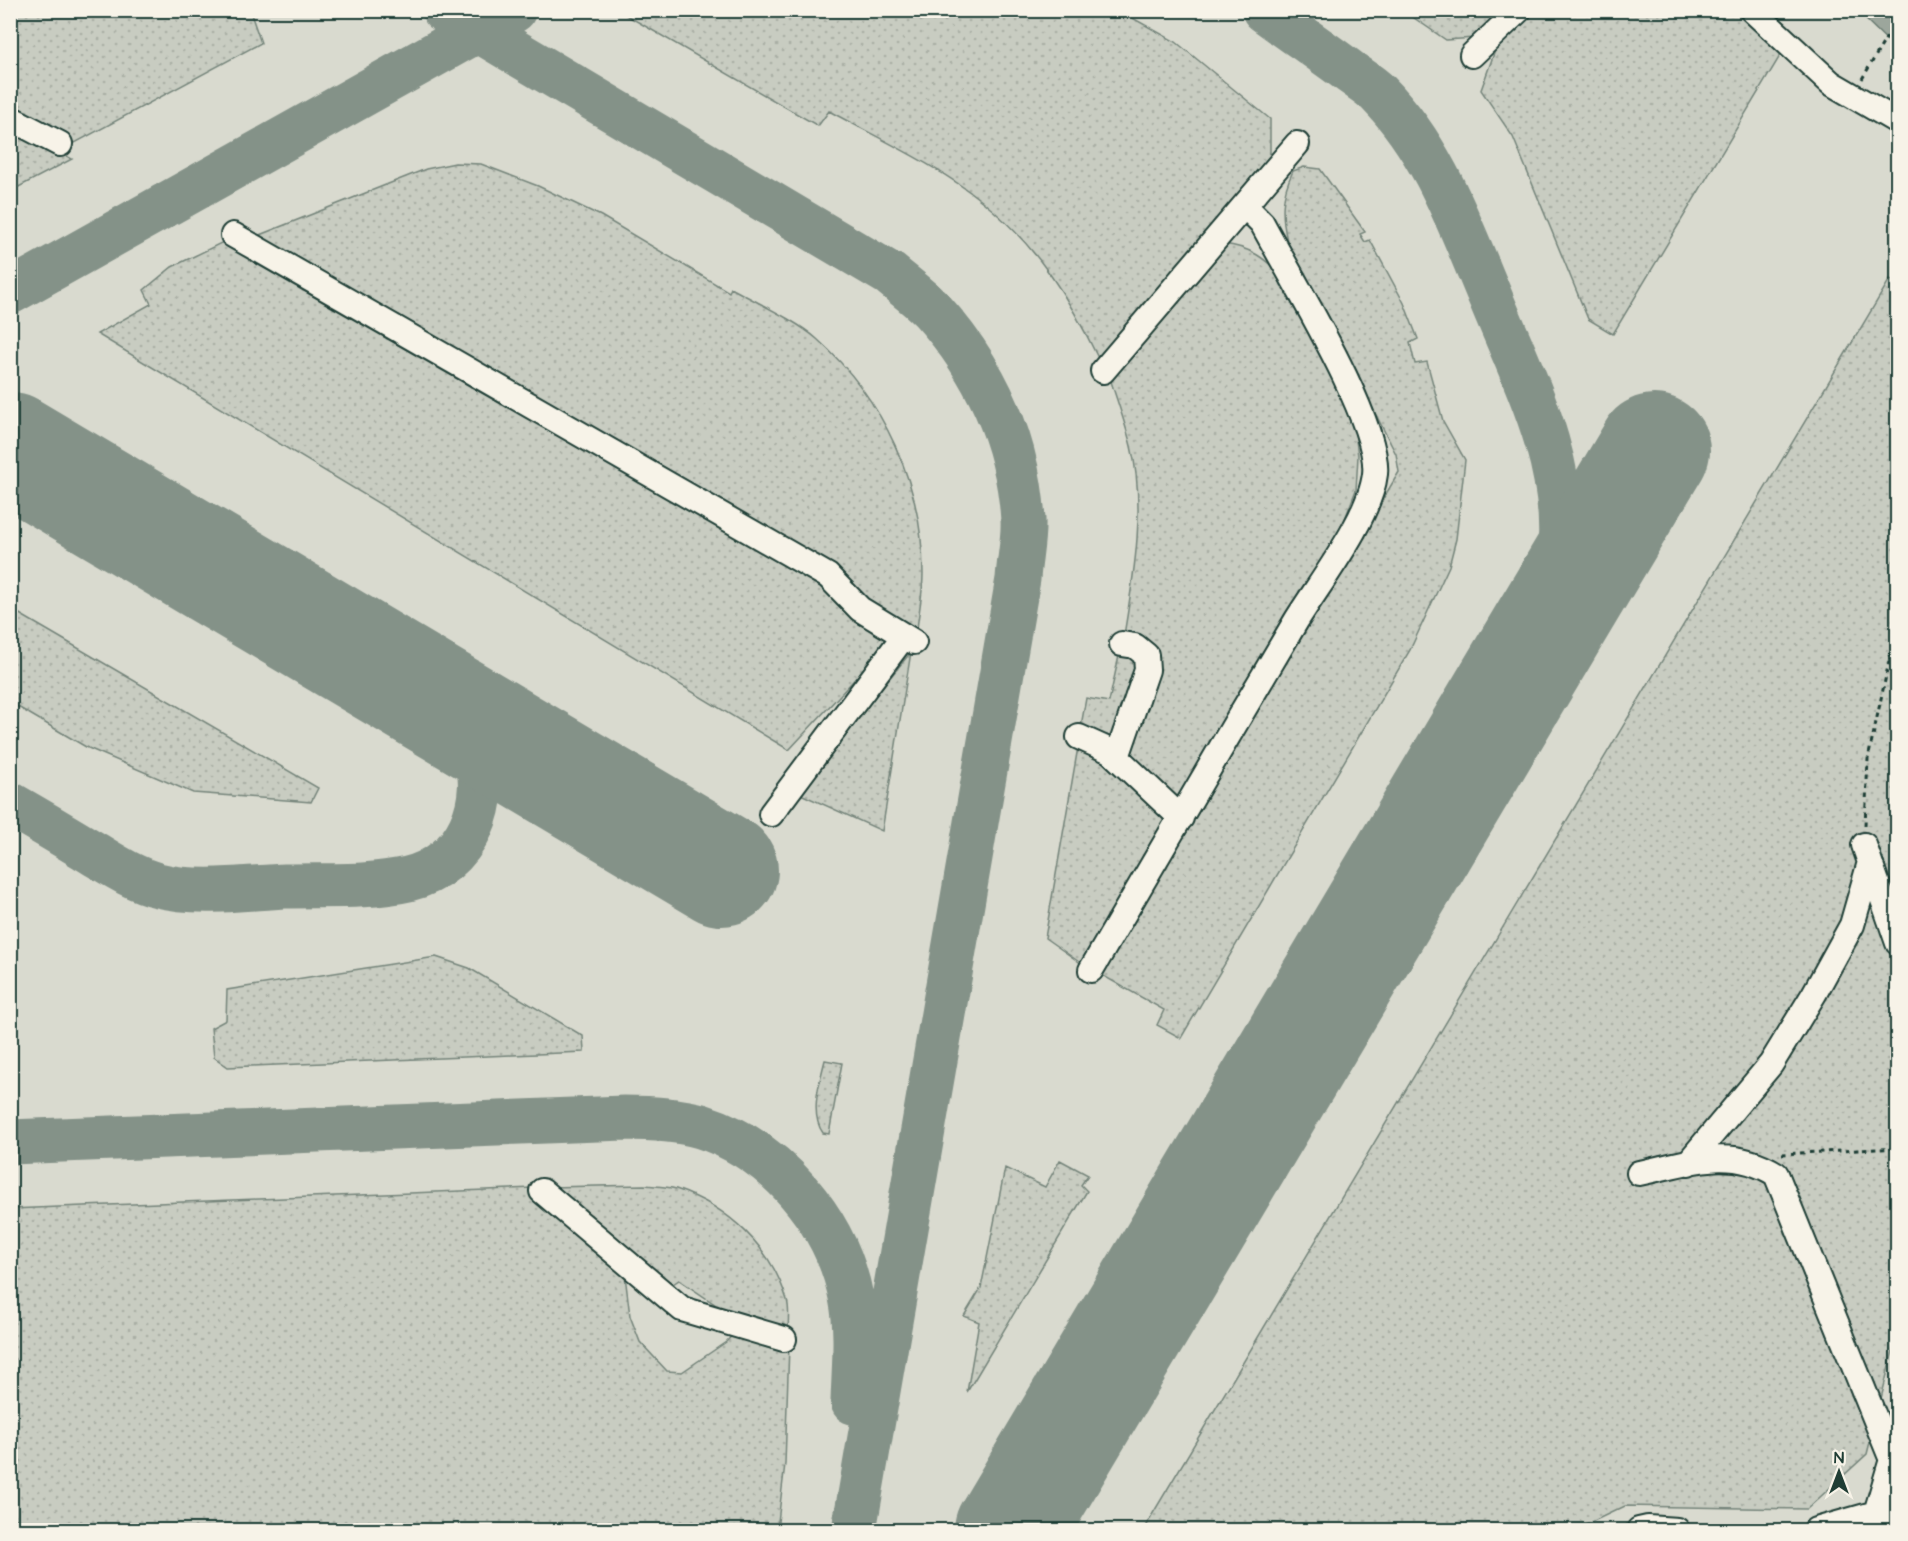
<svg xmlns="http://www.w3.org/2000/svg" width="1908" height="1541" font-family="'Architects Daughter',sans-serif">
<style>
.built{fill:#d9dacf}
.grass{fill:url(#grass-dots);stroke:#74847a;stroke-width:1.5}
.water{fill:#9ca69c;stroke:#6a7c72;stroke-width:1.5}
.lines{fill:none;stroke-linecap:round;stroke-linejoin:round}
.taxiway{stroke:#849288;stroke-width:45}
.runway{stroke:#849288;stroke-width:112}
.minor-casing{stroke:#1f3d34;stroke-width:28}
.path{stroke:#1f3d34;stroke-width:3;stroke-dasharray:4.5 4.5;stroke-linecap:butt}
.minor{stroke:#f7f3e8;stroke-width:24}
</style>
<defs>
<pattern id="grass-dots" width="8" height="8" patternUnits="userSpaceOnUse" patternTransform="scale(1.5)"><rect width="8" height="8" fill="#c8ccc1"/><path d="M2 2h.1M6 6h.1" fill="none" stroke="#abb0a6" stroke-width="1.8" stroke-linecap="round"/></pattern>
</defs>
<rect width="100%" height="100%" fill="#eae8dd"/>
<filter id="ink" filterUnits="userSpaceOnUse"><feTurbulence type="fractalNoise" baseFrequency=".0167" numOctaves="2"/><feDisplacementMap in="SourceGraphic" scale="12" xChannelSelector="R" yChannelSelector="G"/><feConvolveMatrix kernelMatrix="1 2 1 2 8 2 1 2 1" color-interpolation-filters="sRGB"/></filter>
<g filter="url(#ink)">
<path class="built" d="M 11,11 L 1897,11 L 1897,1530 L 11,1530 Z"/>
<path class="grass" d="M 10,11 L 246,11 L 251,14 L 261,43 L 75,143 L 11,109 Z
M 619,11 L 1120,11 L 1176,42 L 1270,119 L 1270,157 L 1265,171 L 1099,360 C 1070,299 1036,245 983,202 C 937,165 880,139 829,111 L 818,126 Z
M 1404,11 L 1500,11 L 1475,38 L 1446,40 Z
M 1533,11 L 1733,11 L 1783,51 L 1613,334 L 1588,319 L 1513,137 L 1481,90 L 1497,45 Z
M 11,125 L 72,159 L 11,191 Z
M 455,163 L 481,164 L 538,186 L 601,216 L 729,292 L 731,288 C 756,302 797,321 817,339 C 884,399 923,485 923,574 C 923,592 919,611 917,629 L 905,627 L 257,236 L 426,169 Z
M 1304,167 L 1320,169 L 1365,232 L 1360,234 L 1365,242 L 1370,240 L 1404,303 L 1418,339 L 1410,343 L 1415,364 L 1427,362 L 1443,421 L 1465,460 L 1456,539 L 1449,566 L 1410,650 L 1181,1038 L 1157,1025 L 1164,1010 L 1100,974 L 1399,472 L 1396,454 L 1287,241 C 1281,214 1281,196 1293,171 Z
M 225,241 L 824,585 L 891,640 L 789,750 L 97,334 L 151,304 L 144,290 L 172,267 Z
M 1223,244 C 1251,247 1264,258 1284,277 L 1354,424 L 1358,456 L 1356,490 L 1343,524 L 1177,802 L 1126,754 L 1154,649 L 1150,643 L 1124,635 C 1134,575 1146,506 1131,446 C 1125,422 1116,398 1109,375 Z
M 1890,279 L 1898,285 L 1898,1331 L 1867,1454 L 1807,1509 L 1625,1506 L 1575,1530 L 1143,1530 Z
M 11,609 L 318,788 L 311,802 L 193,793 L 86,747 L 11,703 Z
M 1120,651 L 1140,657 L 1113,744 L 1081,726 L 1086,698 L 1109,702 Z
M 911,652 L 882,831 L 796,792 Z
M 1078,747 L 1096,752 L 1168,818 L 1082,964 L 1045,938 Z
M 436,957 L 469,968 L 583,1036 L 584,1052 L 228,1067 L 214,1057 L 211,1028 L 226,1020 L 227,990 Z
M 825,1060 L 842,1063 L 829,1134 L 823,1133 C 809,1113 820,1081 825,1060 Z
M 1060,1160 L 1088,1175 L 1081,1185 L 1087,1191 L 967,1392 L 979,1322 L 964,1316 L 981,1288 L 1005,1168 L 1045,1187 Z
M 644,1185 C 654,1186 667,1186 676,1189 C 729,1207 771,1247 787,1300 C 790,1310 788,1323 788,1333 L 717,1314 L 716,1305 L 679,1280 L 673,1284 L 650,1273 L 551,1187 Z
M 534,1188 L 624,1267 L 630,1316 L 640,1342 L 667,1371 L 682,1372 L 726,1342 L 737,1330 L 789,1345 L 785,1464 L 777,1530 L 34,1530 L 11,1516 L 10,1209 Z"/>
<path class="water" d="M 1857,11 L 1897,11 L 1897,50 Z"/>
<g class="lines">
<path class="taxiway" d="M 444,10 L 890,274 C 904,286 920,297 932,310 C 986,370 1018,439 1023,520 C 1024,539 1019,560 1018,579 L 854,1530
M 1264,10 C 1291,30 1319,49 1346,69 C 1356,77 1369,84 1378,93 C 1435,151 1460,226 1491,299 C 1524,380 1567,460 1560,550 C 1557,599 1533,643 1513,686
M 10,292 L 514,10
M 10,804 C 38,820 65,836 93,853 C 113,865 134,879 158,885 C 198,895 244,888 285,886 C 325,885 369,888 408,879 C 466,866 495,800 473,746 C 466,731 453,718 443,706
M 10,1142 L 624,1118 C 650,1118 676,1119 701,1126 C 777,1150 836,1221 851,1297 C 858,1331 854,1368 853,1402"/>
<path class="runway" d="M 10,448 L 722,870
M 1010,1530 L 1654,450"/>
<defs>
<path id="minor" d="M 1752,10 L 1831,83 L 1898,122
M 1472,55 L 1519,10
M 10,118 L 60,144
M 233,235 L 828,576 L 860,609 L 914,642
M 1103,371 L 1297,144
M 1079,737 L 1110,751 L 1181,818
M 1117,757 L 1147,670 L 1146,655 L 1135,646 L 1122,644
M 771,814 L 904,636
M 1864,845 L 1898,943
M 1091,970 C 1159,854 1227,737 1296,621 C 1320,582 1370,518 1375,474 C 1381,423 1289,274 1262,223 L 1245,206
M 1688,1163 L 1771,1064 L 1814,994 L 1852,925 L 1870,862
M 1639,1173 C 1688,1163 1730,1145 1776,1174 L 1892,1460
M 542,1191 L 682,1309 L 784,1339
M 1876,1513 L 1896,1446
M 1639,1530 L 1648,1528 L 1677,1530
M 1816,1530 L 1876,1513 L 1898,1521"/>
</defs>
<use href="#minor" class="minor-casing"/>
<path class="path" d="M 1862,79 L 1898,18
M 1865,825 L 1868,759 L 1898,620
M 1782,1154 L 1898,1148"/>
<use href="#minor" class="minor"/>
</g>
</g>
<rect width="1908" height="1541" fill="none" stroke="#f7f3e8" stroke-width="36"/>
<rect x="18" y="18" width="1872" height="1505" fill="none" stroke="#1f3d34" stroke-width="2" filter="url(#ink)"/>
<g transform="translate(1839 1472)" stroke="#f7f3e8" stroke-width="4.5" paint-order="stroke">
<path d="M0-4.5L10 22L0 15L-10 22Z" fill="#1f3d34"/>
<text y="-9" font-size="16" font-weight="bold" text-anchor="middle" fill="#1f3d34">N</text>
</g>
</svg>
